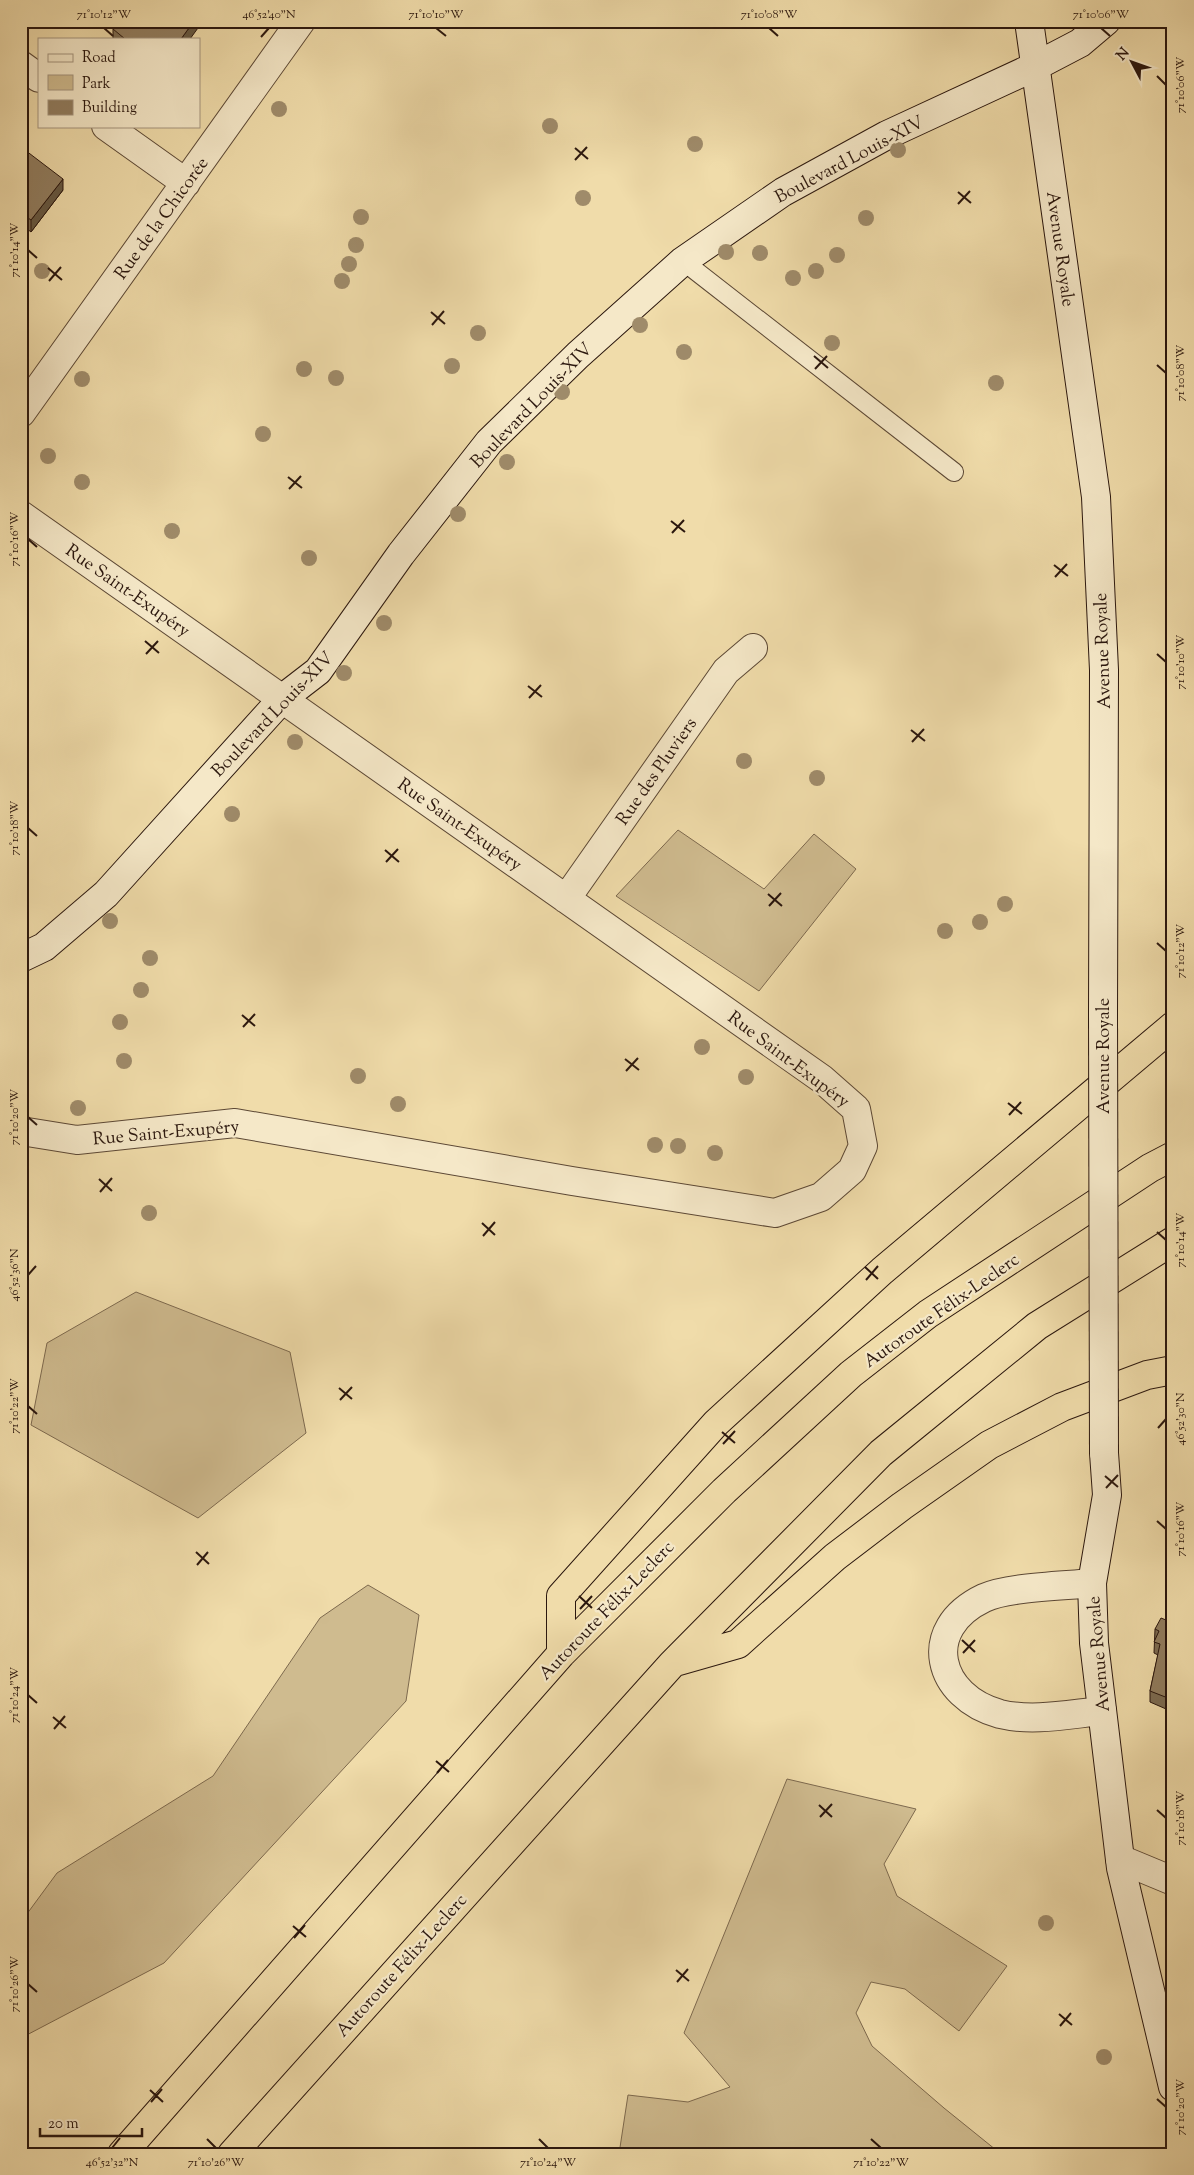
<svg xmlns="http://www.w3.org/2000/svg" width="1194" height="2175" font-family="'Sorts Mill Goudy',serif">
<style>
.green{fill:#cfbb8f;stroke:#7d694e}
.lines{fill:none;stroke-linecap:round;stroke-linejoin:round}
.lane-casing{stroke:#5c4835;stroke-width:20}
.street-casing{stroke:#5c4835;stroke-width:30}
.secondary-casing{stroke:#2b170e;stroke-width:30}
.highway-casing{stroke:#2b170e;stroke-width:30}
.lane{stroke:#f5e8c8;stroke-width:18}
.street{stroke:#f5e8c8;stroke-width:28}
.secondary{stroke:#f5e8c8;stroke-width:28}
.highway{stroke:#f0dcaa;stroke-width:28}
.secondary-bridge-casing{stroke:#2b170e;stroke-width:30;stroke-linecap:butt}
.secondary-bridge{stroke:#f5e8c8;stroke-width:28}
.tree{fill:#9f8b6a}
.wall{fill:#7d6c52;stroke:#2b170e}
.shaded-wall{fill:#665842;stroke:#2b170e}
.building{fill:#917d5f;stroke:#2b170e}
.ticks{fill:none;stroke:#2b170e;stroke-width:2}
.labels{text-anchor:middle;stroke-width:4.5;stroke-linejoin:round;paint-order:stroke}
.street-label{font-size:18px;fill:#2b170e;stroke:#f5e8c8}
.neatline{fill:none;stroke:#2b170e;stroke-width:2}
.ticks-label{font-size:12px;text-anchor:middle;fill:#2b170e}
</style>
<rect width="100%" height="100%" fill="#f0dcaa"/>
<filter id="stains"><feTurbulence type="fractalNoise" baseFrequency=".004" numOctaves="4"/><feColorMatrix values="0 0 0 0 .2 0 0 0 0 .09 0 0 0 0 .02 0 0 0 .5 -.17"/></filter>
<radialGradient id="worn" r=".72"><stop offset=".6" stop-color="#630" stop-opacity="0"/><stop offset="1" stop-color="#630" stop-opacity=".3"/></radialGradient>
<path class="green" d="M 678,830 L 764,889 L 814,834 L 856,869 L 759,991 L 616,896 Z
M 136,1292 L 290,1352 L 306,1433 L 198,1518 L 31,1425 L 47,1343 Z
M 368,1585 L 419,1615 L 406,1701 L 164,1963 L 21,2038 L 21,1922 L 57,1873 L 213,1776 L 320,1618 Z
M 787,1779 L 916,1809 L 884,1864 L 897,1896 L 1007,1966 L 959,2031 L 905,1989 L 871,1982 L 856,2013 L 872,2046 L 944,2108 L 1001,2154 L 619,2154 L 628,2095 L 688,2102 L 730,2087 L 684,2033 Z"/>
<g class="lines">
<defs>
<path id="lane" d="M 683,261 L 954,472"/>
<path id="street" d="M 21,65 L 39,78
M 106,126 L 186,183
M 21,413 L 301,21
M 21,515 L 822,1079 L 856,1109 L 863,1146 L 852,1170 L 821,1197 L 775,1213 L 572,1181 L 235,1123 L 77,1140 L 21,1131
M 566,899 L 726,671 L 753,648
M 1092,1583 C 1064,1586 1008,1587 984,1598 C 919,1629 937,1697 1000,1714 C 1033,1722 1070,1714 1102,1711
M 1120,1859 L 1173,1881"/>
<path id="secondary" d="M 1029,21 L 1096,497 L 1104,670 L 1103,1013
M 21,958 L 44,947 L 106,894 L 283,698 L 318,671 L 401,554 L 489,442 L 578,355 L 683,261 L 783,192 L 887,135 L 1036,66 L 1080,43 L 1106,21
M 1104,1453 L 1107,1495 L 1092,1583 L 1094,1643 L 1121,1868 L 1173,2087"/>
<path id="highway" d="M 561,1654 L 561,1596 L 716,1423 L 882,1271 L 1173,1026
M 675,1662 L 738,1644 L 835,1557 L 902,1506 L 989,1445 L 1062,1407 L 1147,1375 L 1173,1370
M 122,2154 L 561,1654 L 724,1491 L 851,1374 L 928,1314 L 1150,1168 L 1173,1156
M 232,2154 L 672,1664 L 881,1453 L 1037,1326 L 1173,1241"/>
</defs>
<use href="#lane" class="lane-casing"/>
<use href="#street" class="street-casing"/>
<use href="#secondary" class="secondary-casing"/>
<use href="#highway" class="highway-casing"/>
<use href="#lane" class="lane"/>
<use href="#street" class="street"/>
<use href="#secondary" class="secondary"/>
<use href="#highway" class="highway"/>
<defs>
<path id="secondary-bridge" d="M 1103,1013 L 1104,1453"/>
</defs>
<use href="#secondary-bridge" class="secondary-bridge-casing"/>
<use href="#secondary-bridge" class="secondary-bridge"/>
</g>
<g class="tree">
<circle cx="279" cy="109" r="8"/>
<circle cx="550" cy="126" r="8"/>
<circle cx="695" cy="144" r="8"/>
<circle cx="898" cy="150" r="8"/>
<circle cx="583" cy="198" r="8"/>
<circle cx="361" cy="217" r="8"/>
<circle cx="866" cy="218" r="8"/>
<circle cx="356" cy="245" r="8"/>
<circle cx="726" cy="252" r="8"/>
<circle cx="760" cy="253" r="8"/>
<circle cx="837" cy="255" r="8"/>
<circle cx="349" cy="264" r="8"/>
<circle cx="42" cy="271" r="8"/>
<circle cx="816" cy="271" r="8"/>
<circle cx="793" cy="278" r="8"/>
<circle cx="342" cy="281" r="8"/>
<circle cx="640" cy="325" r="8"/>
<circle cx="478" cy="333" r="8"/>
<circle cx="832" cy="343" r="8"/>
<circle cx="684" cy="352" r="8"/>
<circle cx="452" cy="366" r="8"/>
<circle cx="304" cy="369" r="8"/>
<circle cx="336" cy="378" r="8"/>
<circle cx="82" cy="379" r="8"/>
<circle cx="996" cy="383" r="8"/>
<circle cx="562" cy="392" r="8"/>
<circle cx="263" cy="434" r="8"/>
<circle cx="48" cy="456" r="8"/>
<circle cx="507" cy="462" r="8"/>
<circle cx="82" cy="482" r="8"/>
<circle cx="458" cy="514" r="8"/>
<circle cx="172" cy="531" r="8"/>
<circle cx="309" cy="558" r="8"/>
<circle cx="384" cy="623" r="8"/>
<circle cx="344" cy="673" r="8"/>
<circle cx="295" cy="742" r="8"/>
<circle cx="744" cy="761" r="8"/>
<circle cx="817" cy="778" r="8"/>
<circle cx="232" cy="814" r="8"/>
<circle cx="1005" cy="904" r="8"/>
<circle cx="110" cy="921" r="8"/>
<circle cx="980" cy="922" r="8"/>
<circle cx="945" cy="931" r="8"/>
<circle cx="150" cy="958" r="8"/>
<circle cx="141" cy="990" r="8"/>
<circle cx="120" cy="1022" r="8"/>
<circle cx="702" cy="1047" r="8"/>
<circle cx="124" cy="1061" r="8"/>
<circle cx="358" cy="1076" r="8"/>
<circle cx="746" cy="1077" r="8"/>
<circle cx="398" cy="1104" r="8"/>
<circle cx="78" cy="1108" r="8"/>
<circle cx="655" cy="1145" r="8"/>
<circle cx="678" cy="1146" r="8"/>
<circle cx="715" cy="1153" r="8"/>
<circle cx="149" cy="1213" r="8"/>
<circle cx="1046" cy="1923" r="8"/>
<circle cx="1104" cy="2057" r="8"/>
</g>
<path class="wall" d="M 113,29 L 190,39 L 113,39 Z
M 21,147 L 63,190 L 31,232 L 21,224 Z
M 1173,1575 L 1173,1593 L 1170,1591 L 1170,1580 Z
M 1173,1605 L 1173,1712 L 1150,1702 L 1150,1691 L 1158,1655 L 1154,1653 L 1155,1629 L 1166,1620 Z
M 1173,1794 L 1173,1819 L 1170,1819 L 1170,1807 Z"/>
<path class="shaded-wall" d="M 194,21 L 203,21 L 190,39 L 181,39 Z
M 63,179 L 63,190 L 31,232 L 31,220 Z"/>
<path class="building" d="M 119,21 L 194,21 L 181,39 L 125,39 L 113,29 Z
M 21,147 L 63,179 L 31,220 L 21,213 Z
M 1173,1575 L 1173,1581 L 1170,1580 Z
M 1173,1605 L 1173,1700 L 1150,1691 L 1160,1644 L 1154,1642 L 1159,1631 L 1155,1629 L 1161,1618 L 1166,1620 Z
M 1173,1794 L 1173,1808 L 1170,1807 Z"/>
<path class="ticks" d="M 104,28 L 113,36M 436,28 L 446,36M 769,28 L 778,36M 1101,28 L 1110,36M 261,37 L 269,28M 1157,76 L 1166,85M 575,148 L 588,159M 575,160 L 587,147M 958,192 L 971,203M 958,204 L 970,191M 28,250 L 37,258M 48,268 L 62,280M 49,281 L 61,267M 431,312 L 445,324M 432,325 L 444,311M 814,356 L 828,368M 1157,365 L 1166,373M 815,369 L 827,356M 288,477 L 302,488M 289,489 L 301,476M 671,521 L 685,532M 672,533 L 684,520M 28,539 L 37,547M 1054,565 L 1068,576M 1055,577 L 1067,564M 145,641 L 159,653M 146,654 L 158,641M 1157,654 L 1166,662M 528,686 L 542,697M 529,698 L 541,685M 911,730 L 925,741M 912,742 L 924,729M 28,828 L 37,836M 385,850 L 399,862M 386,862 L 398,849M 768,894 L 782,906M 769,906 L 781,893M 1157,943 L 1166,951M 242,1015 L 255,1026M 243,1027 L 255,1014M 625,1059 L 639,1070M 626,1071 L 638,1058M 1008,1103 L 1022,1114M 1009,1115 L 1021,1102M 28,1117 L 37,1125M 99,1179 L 112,1191M 100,1192 L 112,1178M 482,1223 L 495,1235M 1157,1232 L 1166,1240M 483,1236 L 495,1222M 865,1267 L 878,1279M 28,1275 L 36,1266M 866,1280 L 878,1266M 339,1388 L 352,1399M 340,1400 L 352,1387M 28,1406 L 37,1414M 1158,1428 L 1166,1419M 722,1432 L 735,1443M 723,1444 L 735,1431M 1105,1476 L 1118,1487M 1106,1488 L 1118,1475M 1157,1521 L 1166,1529M 196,1552 L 209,1564M 197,1565 L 208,1552M 579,1596 L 592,1608M 580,1609 L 592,1596M 962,1640 L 975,1652M 963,1653 L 975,1640M 28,1695 L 37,1703M 53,1717 L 66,1728M 54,1729 L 65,1716M 436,1761 L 449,1772M 437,1773 L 448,1760M 819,1805 L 832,1817M 1157,1810 L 1166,1818M 820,1817 L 832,1804M 293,1926 L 306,1937M 294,1938 L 305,1925M 676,1970 L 689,1981M 677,1982 L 688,1969M 28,1984 L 37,1992M 1059,2014 L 1072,2025M 1060,2026 L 1071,2013M 150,2090 L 163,2102M 1157,2099 L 1166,2107M 151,2102 L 162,2089M 207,2139 L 216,2148M 539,2139 L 548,2148M 871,2139 L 881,2148M 112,2148 L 120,2138"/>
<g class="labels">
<g class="street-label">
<text transform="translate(849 159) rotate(-28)" y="6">Boulevard Louis-XIV</text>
<text transform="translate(161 218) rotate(-54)" y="6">Rue de la Chicorée</text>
<text transform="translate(1061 249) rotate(82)" y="6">Avenue Royale</text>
<text transform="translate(531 405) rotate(-46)" y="6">Boulevard Louis-XIV</text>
<text transform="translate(128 590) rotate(35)" y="6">Rue Saint-Exupéry</text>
<text transform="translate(1102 651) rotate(-92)" y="6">Avenue Royale</text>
<text transform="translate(272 714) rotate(-46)" y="6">Boulevard Louis-XIV</text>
<text transform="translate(656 771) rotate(-55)" y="6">Rue des Pluviers</text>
<text transform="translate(460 824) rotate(35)" y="6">Rue Saint-Exupéry</text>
<text transform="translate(1103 1056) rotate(-90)" y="6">Avenue Royale</text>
<text transform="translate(789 1059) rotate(37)" y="6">Rue Saint-Exupéry</text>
<text transform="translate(166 1132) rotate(-5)" y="6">Rue Saint-Exupéry</text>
<text transform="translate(941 1310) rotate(-35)" y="6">Autoroute Félix-Leclerc</text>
<text transform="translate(606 1610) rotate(-46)" y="6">Autoroute Félix-Leclerc</text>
<text transform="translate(1098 1654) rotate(-95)" y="6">Avenue Royale</text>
<text transform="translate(401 1965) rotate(-48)" y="6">Autoroute Félix-Leclerc</text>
</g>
</g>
<rect width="1194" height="2175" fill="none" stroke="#f0dcaa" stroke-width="55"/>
<rect x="38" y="38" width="162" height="90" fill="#f5e8c8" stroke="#a4947e"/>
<rect x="48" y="54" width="25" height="8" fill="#f5e8c8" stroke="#a4947e"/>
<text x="82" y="62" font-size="15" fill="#2b170e">Road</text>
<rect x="48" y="75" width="25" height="15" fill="#cfbb8f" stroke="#a4947e"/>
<text x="82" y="88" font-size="15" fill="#2b170e">Park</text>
<rect x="48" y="100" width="25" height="15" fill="#917d5f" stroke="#a4947e"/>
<text x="82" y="112" font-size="15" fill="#2b170e">Building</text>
<g transform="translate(1132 62) rotate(311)" stroke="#f5e8c8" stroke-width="4" paint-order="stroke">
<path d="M0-4L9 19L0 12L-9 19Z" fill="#2b170e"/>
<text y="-8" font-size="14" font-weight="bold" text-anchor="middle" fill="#2b170e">N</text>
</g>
<path d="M40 2128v8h102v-8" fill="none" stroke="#2b170e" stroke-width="2.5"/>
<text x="48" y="2128" font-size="15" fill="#2b170e" stroke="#f5e8c8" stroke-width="4" paint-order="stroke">20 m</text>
<rect x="28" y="28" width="1138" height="2120" class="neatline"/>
<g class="ticks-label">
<text x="104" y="18">71°10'12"W</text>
<text x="269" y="18">46°52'40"N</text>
<text x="436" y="18">71°10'10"W</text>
<text x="769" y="18">71°10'08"W</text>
<text x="1101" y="18">71°10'06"W</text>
<text transform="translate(1180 85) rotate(-90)" y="4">71°10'06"W</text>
<text transform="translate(14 250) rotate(-90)" y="4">71°10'14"W</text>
<text transform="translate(1180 373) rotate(-90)" y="4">71°10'08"W</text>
<text transform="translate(14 539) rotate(-90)" y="4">71°10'16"W</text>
<text transform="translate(1180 662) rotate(-90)" y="4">71°10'10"W</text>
<text transform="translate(14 828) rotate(-90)" y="4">71°10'18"W</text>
<text transform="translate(1180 951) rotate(-90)" y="4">71°10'12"W</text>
<text transform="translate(14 1117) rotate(-90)" y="4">71°10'20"W</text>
<text transform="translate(1180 1240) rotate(-90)" y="4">71°10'14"W</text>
<text transform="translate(14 1275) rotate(-90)" y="4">46°52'36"N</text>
<text transform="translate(14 1406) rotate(-90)" y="4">71°10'22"W</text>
<text transform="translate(1180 1419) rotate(-90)" y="4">46°52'30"N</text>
<text transform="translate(1180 1529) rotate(-90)" y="4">71°10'16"W</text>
<text transform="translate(14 1695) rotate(-90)" y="4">71°10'24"W</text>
<text transform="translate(1180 1818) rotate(-90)" y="4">71°10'18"W</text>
<text transform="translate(14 1984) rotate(-90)" y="4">71°10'26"W</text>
<text transform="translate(1180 2107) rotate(-90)" y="4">71°10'20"W</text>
<text x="112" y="2166">46°52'32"N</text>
<text x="216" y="2166">71°10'26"W</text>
<text x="548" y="2166">71°10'24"W</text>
<text x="881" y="2166">71°10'22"W</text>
</g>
<rect width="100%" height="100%" filter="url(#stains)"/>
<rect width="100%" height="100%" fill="url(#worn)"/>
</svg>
